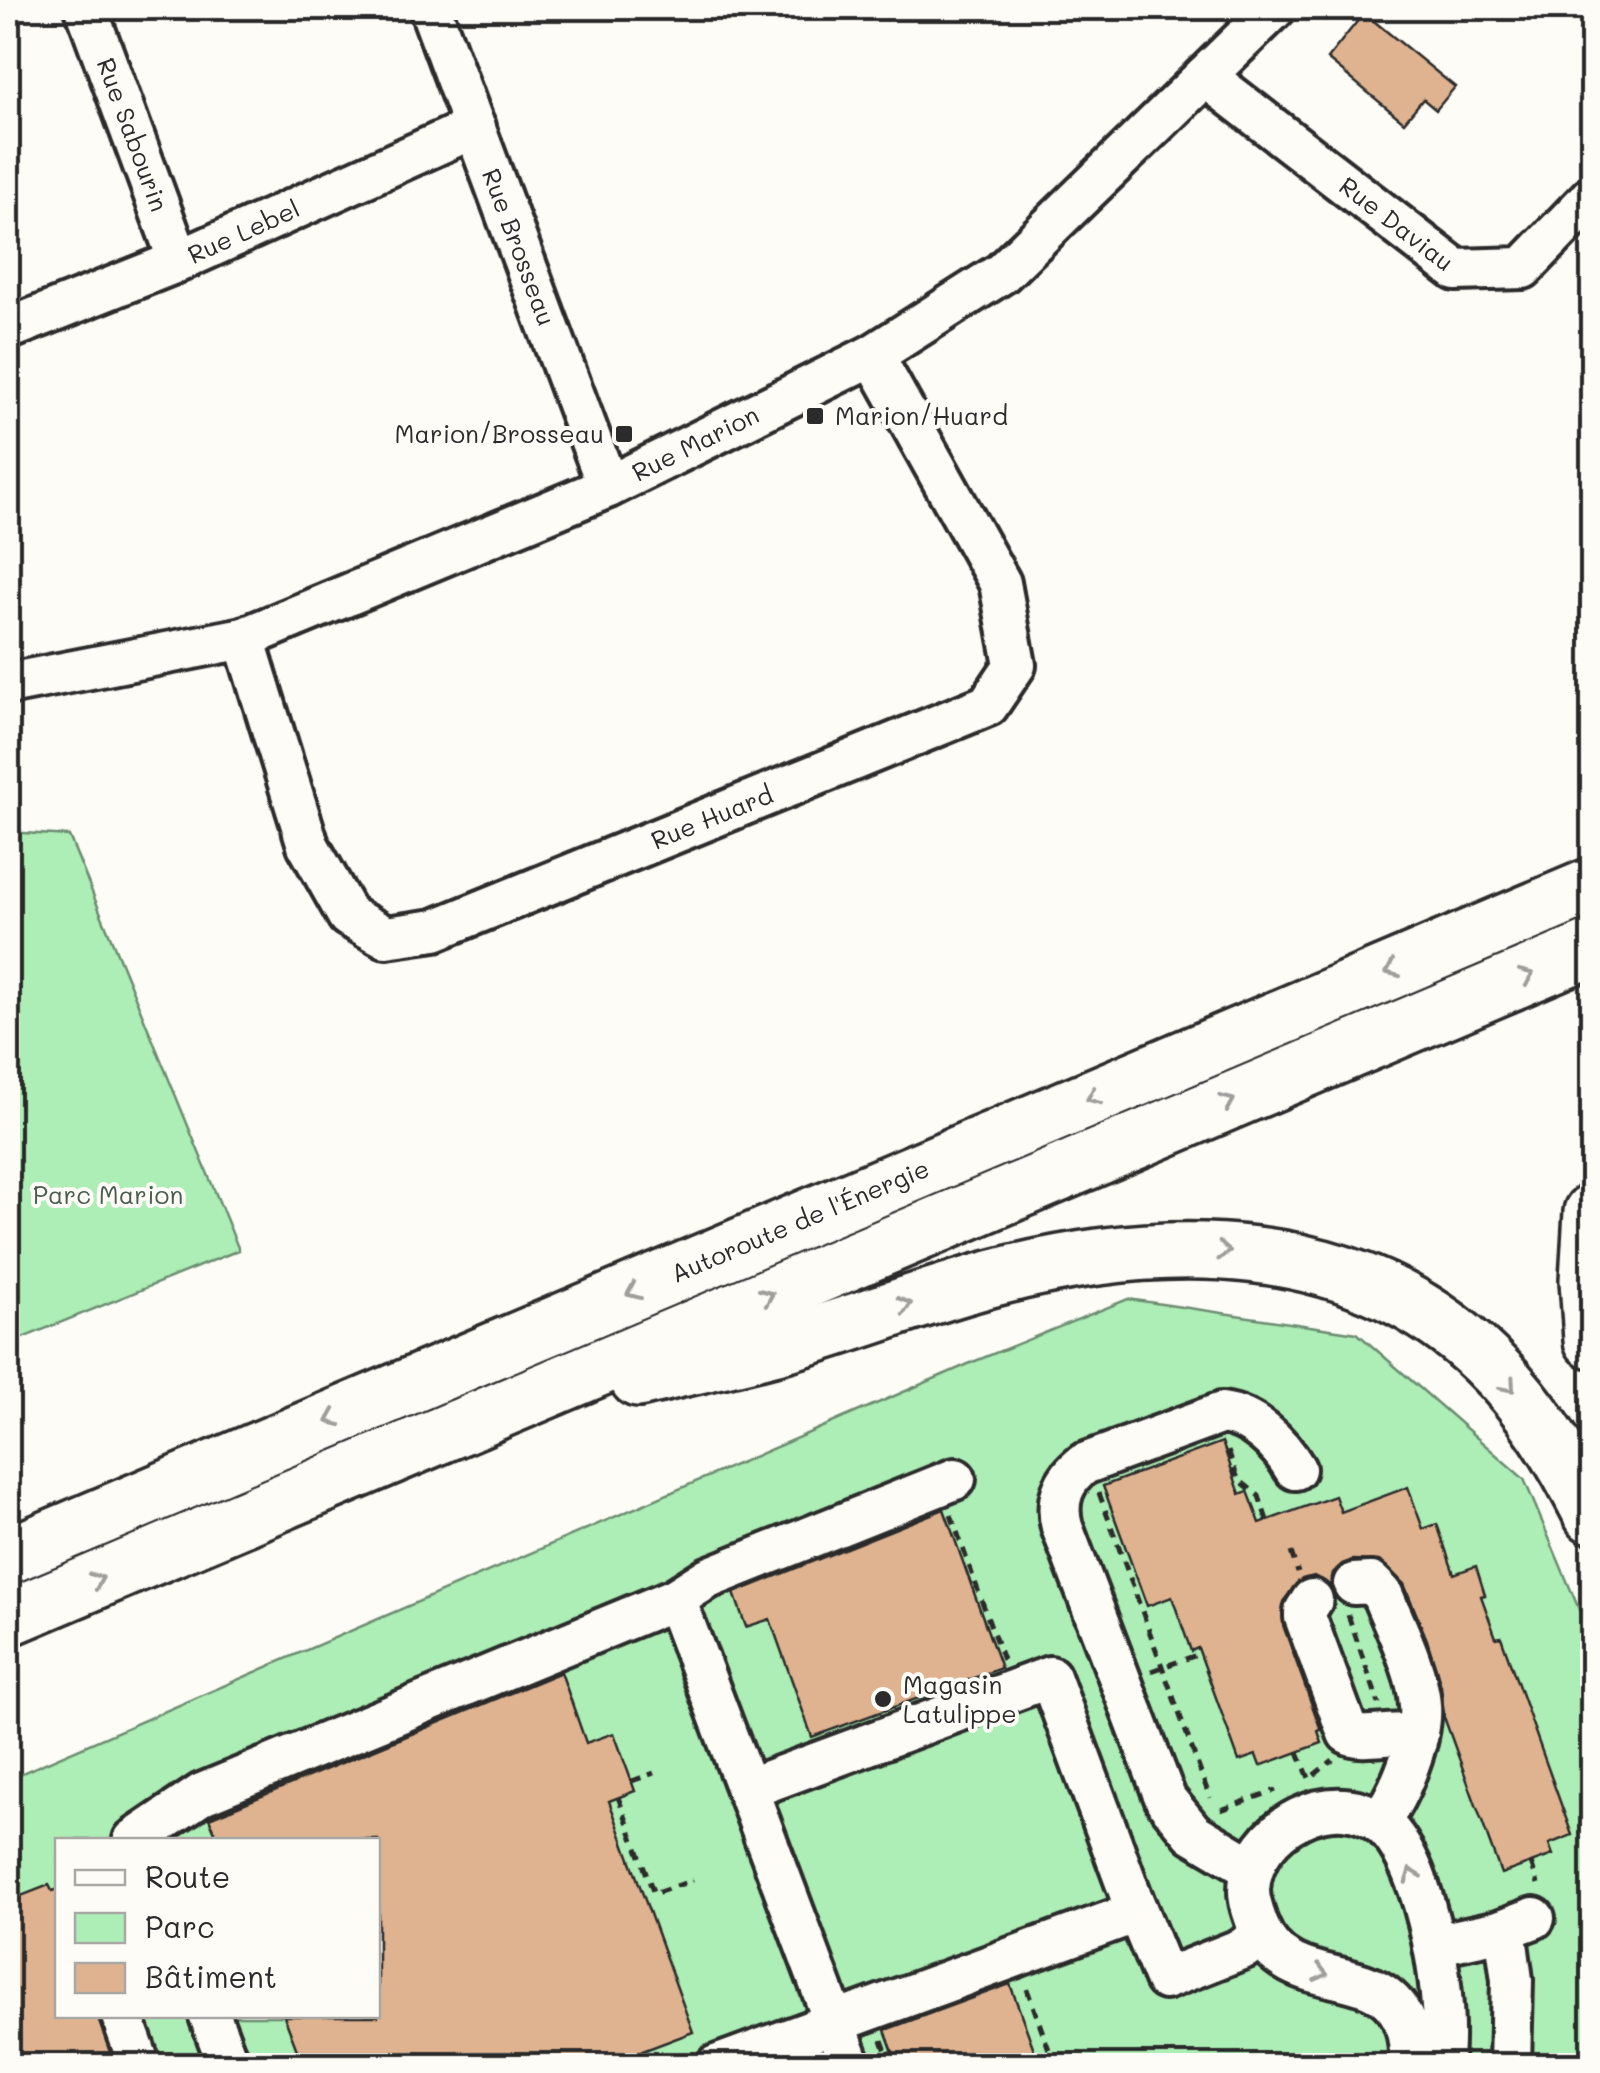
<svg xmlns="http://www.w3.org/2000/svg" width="1600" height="2073" font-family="Mali,sans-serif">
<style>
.green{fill:#aceeb6;stroke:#6c8c70;stroke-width:2.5;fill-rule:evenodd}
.building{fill:#e0b390;stroke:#2b2b2b;stroke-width:2.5}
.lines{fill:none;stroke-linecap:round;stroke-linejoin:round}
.minor-casing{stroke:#2b2b2b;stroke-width:48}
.highway-casing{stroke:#2b2b2b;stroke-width:62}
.path{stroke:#2b2b2b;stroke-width:5;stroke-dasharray:10 8;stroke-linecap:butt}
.minor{stroke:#fdfcf7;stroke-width:40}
.highway{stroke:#fdfcf7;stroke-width:55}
.oneway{stroke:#9e9e9b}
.poi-dot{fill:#2b2b2b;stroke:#fdfcf7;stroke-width:4}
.labels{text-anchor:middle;stroke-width:8;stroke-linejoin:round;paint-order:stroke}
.street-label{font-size:25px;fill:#2b2b2b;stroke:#fdfcf7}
.poi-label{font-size:25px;fill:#2b2b2b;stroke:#fdfcf7;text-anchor:start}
.park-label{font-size:25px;fill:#4b5c4e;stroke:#fdfcf7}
</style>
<rect width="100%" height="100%" fill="#fdfcf7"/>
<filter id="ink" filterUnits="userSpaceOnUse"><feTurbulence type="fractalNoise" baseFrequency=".01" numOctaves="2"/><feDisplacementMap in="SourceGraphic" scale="20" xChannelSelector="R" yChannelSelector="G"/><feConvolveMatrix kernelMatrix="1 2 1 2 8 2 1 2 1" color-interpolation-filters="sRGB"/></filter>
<g filter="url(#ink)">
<path class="green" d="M 8,832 L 69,836 L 239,1250 L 8,1344 Z
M 1128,1299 L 1357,1333 L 1524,1479 L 1592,1640 L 1592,2065 L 8,2065 L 8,1779 L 973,1362 ZM 58,1840 L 378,1840 L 378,2016 L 58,2016 Z"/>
<path class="building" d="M 1364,13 L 1455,87 L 1436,110 L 1423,99 L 1404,122 L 1327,59 Z
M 1222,1442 L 1240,1494 L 1248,1491 L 1260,1523 L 1335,1496 L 1341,1512 L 1408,1487 L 1423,1529 L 1437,1524 L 1454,1574 L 1476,1566 L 1485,1595 L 1481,1596 L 1496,1638 L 1501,1637 L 1572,1835 L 1549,1844 L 1553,1855 L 1501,1874 L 1444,1717 L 1441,1686 L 1427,1640 L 1404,1584 L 1379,1561 L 1353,1560 L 1342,1564 L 1333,1573 L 1330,1586 L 1314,1576 L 1302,1579 L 1285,1599 L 1283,1625 L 1321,1730 L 1318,1731 L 1322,1743 L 1260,1766 L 1256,1755 L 1239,1761 L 1198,1648 L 1191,1651 L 1172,1597 L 1147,1606 L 1103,1486 Z
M 944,1509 L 1001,1668 L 812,1737 L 770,1619 L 746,1627 L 734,1593 Z
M 561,1672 L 586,1743 L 614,1733 L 635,1791 L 609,1801 L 693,2032 L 603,2066 L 303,2066 L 284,2016 L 378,2016 L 378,1840 L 218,1840 L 209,1818 Z
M 49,1885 L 52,1891 L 58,1889 L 58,2016 L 97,2016 L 115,2066 L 8,2066 L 8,1901 Z
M 1010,1984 L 1040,2066 L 898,2066 L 885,2030 Z"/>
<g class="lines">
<defs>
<g id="minor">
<path id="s1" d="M 86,8 L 179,261"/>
<path id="s2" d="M 430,8 L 608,487"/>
<path id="s3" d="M 1205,76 L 1456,270 L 1523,268 L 1592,196"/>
<path id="s4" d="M 8,329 L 179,261 L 475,127"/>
<path id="s5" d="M 244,638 L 308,845 L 348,916 L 386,937 L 435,930 L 988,705 L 1015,665 L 1000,583 L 873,355"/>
<path id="s6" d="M 8,684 L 244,638 L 608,487 L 873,355 L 1002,273 L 1275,8"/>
<path d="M 1354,1584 L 1371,1583 L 1382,1594 C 1395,1626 1418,1671 1420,1705 C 1423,1738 1399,1796 1379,1822"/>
<path d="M 675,1599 L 747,1789"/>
<path d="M 1312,1600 L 1305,1611 L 1305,1617 L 1348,1733 C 1361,1741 1396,1731 1416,1735"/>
<path d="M 134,1840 L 202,1794 L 675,1599 L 708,1578 L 955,1479"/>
<path d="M 1252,1868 L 1193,1833 L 1166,1800 L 1062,1527 C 1055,1501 1063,1480 1084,1464 L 1222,1413 C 1253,1417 1279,1442 1295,1469"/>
<path d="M 1505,1929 L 1512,1980 L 1510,2066"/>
<path d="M 1434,1945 L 1499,1931 L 1534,1918"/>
<path d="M 122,2016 L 140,2066"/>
<path d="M 210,2016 L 229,2066"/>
<path d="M 716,2066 L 1137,1912"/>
<path d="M 851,2066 L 747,1789 L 1050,1677 L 1131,1896 L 1165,1979 L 1244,1948 L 1261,1934"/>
<path d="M 1410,2066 C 1415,1941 1290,2009 1258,1926 C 1254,1915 1249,1903 1249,1890 C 1251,1827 1337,1783 1384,1826 C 1429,1868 1450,2007 1441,2066"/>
</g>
<g id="highway">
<path d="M 1592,1212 L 1588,1280 L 1592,1340"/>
<path d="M 638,1379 C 684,1368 731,1358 777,1346 C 850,1326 921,1297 994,1278 C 1161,1234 1353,1232 1485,1360 C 1531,1404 1564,1459 1592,1515"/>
<path id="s7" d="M 8,1556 L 1592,886"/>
<path d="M 8,1618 L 1592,948"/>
</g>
</defs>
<use href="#minor" class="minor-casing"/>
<use href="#highway" class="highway-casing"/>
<path class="path" d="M 1228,1451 L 1238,1479 L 1259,1496 L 1267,1520
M 1099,1493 L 1210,1798
M 951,1515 L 1003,1660
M 1291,1552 L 1298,1573
M 1348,1615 L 1379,1704
M 1151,1671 L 1200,1654
M 1298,1752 L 1309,1778
M 1314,1775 L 1333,1760
M 632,1781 L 654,1773
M 618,1797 L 654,1894 L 693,1880
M 1221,1810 L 1276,1790
M 1531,1863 L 1538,1884
M 1027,1989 L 1055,2066
M 882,2040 L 887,2054 L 893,2052
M 659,2066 L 685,2056
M 1096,2066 L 1098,2065"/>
<use href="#minor" class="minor"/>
<use href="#highway" class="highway"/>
</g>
<defs><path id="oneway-chevron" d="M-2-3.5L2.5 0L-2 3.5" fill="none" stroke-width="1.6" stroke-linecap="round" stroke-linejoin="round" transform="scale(2.5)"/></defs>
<g class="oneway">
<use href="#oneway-chevron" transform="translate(1392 970) rotate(157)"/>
<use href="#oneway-chevron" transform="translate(1527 976) rotate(-23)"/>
<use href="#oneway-chevron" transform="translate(1093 1097) rotate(157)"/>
<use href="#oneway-chevron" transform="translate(1228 1102) rotate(-23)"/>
<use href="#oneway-chevron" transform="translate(1224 1251) rotate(4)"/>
<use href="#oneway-chevron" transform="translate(633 1292) rotate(157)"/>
<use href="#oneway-chevron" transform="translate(767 1296) rotate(-23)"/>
<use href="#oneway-chevron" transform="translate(905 1305) rotate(-17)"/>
<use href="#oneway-chevron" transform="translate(1509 1386) rotate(49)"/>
<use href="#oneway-chevron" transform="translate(333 1419) rotate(157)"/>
<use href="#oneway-chevron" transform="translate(97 1580) rotate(-23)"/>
<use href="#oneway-chevron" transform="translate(1412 1875) rotate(-111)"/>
<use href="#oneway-chevron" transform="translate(1321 1973) rotate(14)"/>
</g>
</g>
<g class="poi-dot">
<rect x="805" y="406" width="20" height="20" rx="5"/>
<rect x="614" y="424" width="20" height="20" rx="5"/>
<circle cx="883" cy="1699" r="10"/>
</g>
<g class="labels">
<g class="street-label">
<text dy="9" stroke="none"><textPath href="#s1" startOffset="135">Rue Sabourin</textPath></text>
<text dy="9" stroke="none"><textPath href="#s3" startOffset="242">Rue Daviau</textPath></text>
<text dy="9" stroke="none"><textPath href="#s4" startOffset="255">Rue Lebel</textPath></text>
<text dy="9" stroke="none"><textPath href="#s2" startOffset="255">Rue Brosseau</textPath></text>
<text dy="9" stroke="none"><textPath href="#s6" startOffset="732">Rue Marion</textPath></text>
<text dy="9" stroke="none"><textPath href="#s5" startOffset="690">Rue Huard</textPath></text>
<text dy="9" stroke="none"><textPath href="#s7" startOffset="860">Autoroute de l'Énergie</textPath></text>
</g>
<g class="poi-label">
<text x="835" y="425">Marion/Huard</text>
<text x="604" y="443" text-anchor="end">Marion/Brosseau</text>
<text x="903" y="1694">Magasin<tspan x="903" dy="29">Latulippe</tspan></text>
</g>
<g class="park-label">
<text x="108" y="1204">Parc Marion</text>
</g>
</g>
<rect width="1600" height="2073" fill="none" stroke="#fdfcf7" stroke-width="40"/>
<rect x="20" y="20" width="1560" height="2033" fill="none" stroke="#2b2b2b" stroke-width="4" filter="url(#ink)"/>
<rect x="55" y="1838" width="325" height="180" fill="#fdfcf7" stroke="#a9a8a5" stroke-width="2.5"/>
<rect x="75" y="1870" width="50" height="15" fill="#fdfcf7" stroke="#a9a8a5" stroke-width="2.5"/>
<text x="145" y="1888" font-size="30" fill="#2b2b2b">Route</text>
<rect x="75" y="1913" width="50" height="30" fill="#aceeb6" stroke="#a9a8a5" stroke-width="2.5"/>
<text x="145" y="1938" font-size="30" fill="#2b2b2b">Parc</text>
<rect x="75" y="1963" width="50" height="30" fill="#e0b390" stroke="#a9a8a5" stroke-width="2.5"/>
<text x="145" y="1988" font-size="30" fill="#2b2b2b">Bâtiment</text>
</svg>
